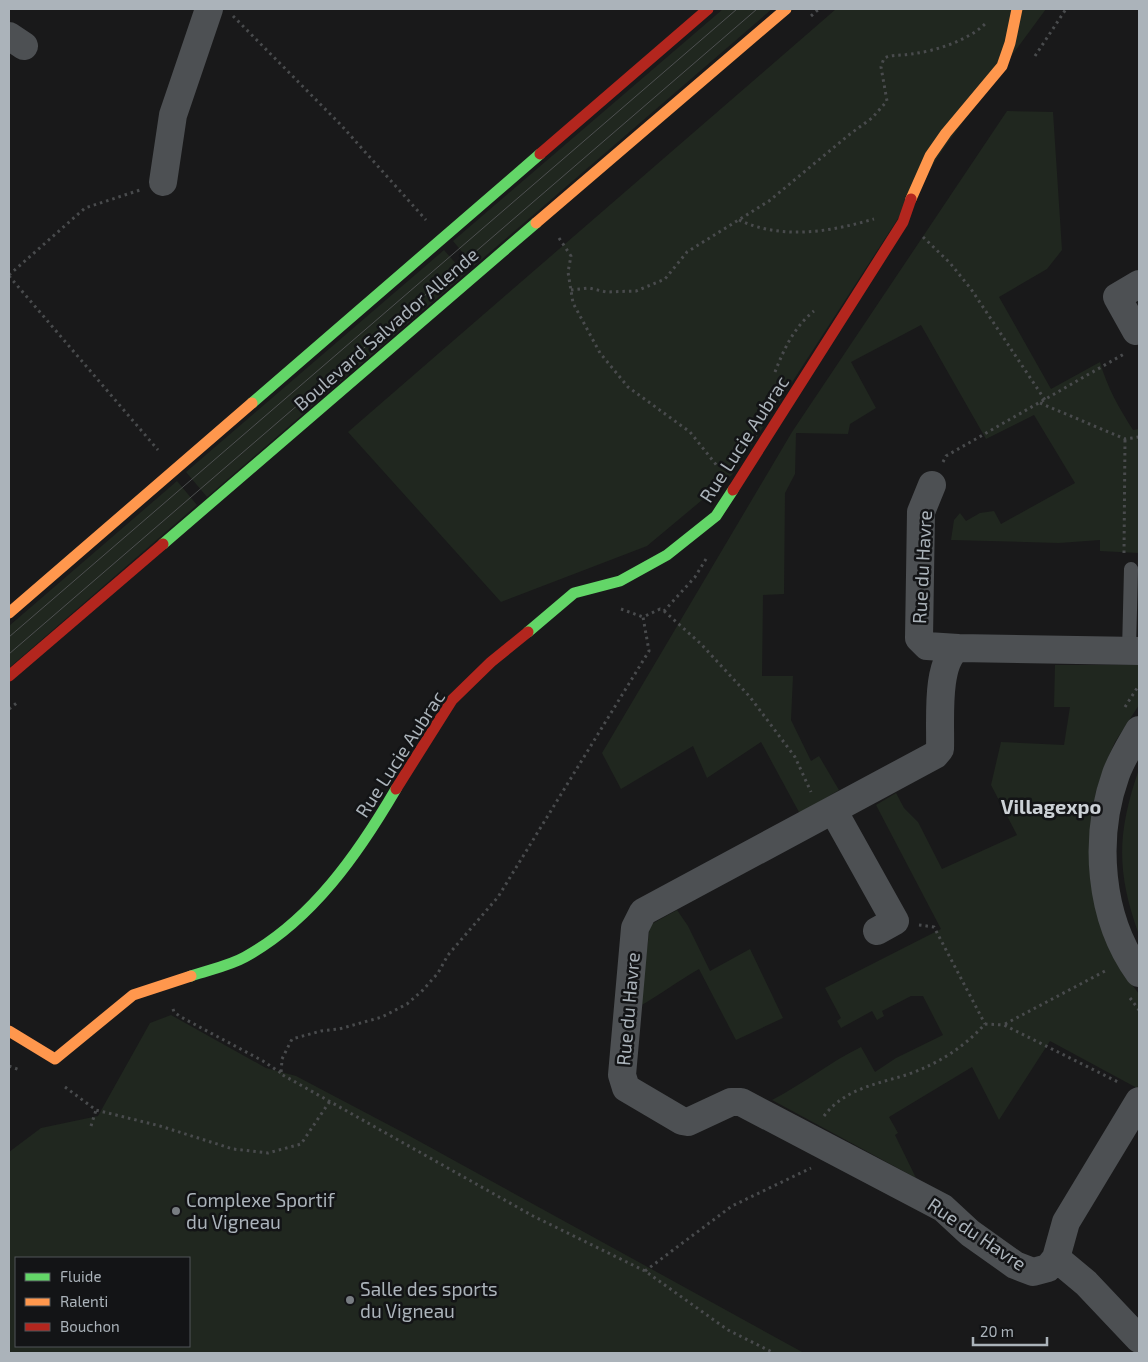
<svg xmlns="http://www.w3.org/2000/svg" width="1148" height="1362" font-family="'Exo 2',sans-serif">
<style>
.green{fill:#20271f;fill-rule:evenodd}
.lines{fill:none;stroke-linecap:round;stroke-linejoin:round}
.path{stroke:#494b4d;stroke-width:3;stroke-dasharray:2.5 4;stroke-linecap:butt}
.lane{stroke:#4d5053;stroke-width:14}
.street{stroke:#4d5053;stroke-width:28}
.fast{stroke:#63d668;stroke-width:11}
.slow{stroke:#ff974d;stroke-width:11}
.jam{stroke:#b3261e;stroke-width:11}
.tram{stroke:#4e5051;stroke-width:1}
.poi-dot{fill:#787d82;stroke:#131416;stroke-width:2}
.labels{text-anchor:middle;stroke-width:5;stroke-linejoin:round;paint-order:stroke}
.street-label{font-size:19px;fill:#abb3ba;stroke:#131416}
.poi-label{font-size:19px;fill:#abb3ba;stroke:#131416;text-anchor:start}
.neighbourhood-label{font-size:20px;font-weight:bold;fill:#ccd1d6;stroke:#131416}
</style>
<rect width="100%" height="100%" fill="#19191a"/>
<path class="green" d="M 723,9 L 772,9 L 474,266 L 453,241 Z
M 836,9 L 1046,9 L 943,149 L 732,475 L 647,546 L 501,602 L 348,432 Z
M 1007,111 L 1053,112 L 1062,250 L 1047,269 L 999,297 L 1051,389 L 1100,362 C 1107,387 1119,408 1133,430 L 1139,429 L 1139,553 L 1100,551 L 1100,540 L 1059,543 L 951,540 L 954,520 L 960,513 L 966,521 L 980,513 L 994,511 L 1001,524 L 1075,483 L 1034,415 L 986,439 L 921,325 L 851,362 L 876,408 L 850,424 L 848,434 L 796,433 L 795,474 L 785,493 L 784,594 L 763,595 L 762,676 L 793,676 L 791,720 L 811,761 L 819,756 L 839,790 L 800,814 L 761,742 L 707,778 L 693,746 L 621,789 L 602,753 L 792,432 Z
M 444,250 L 465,274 L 207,497 L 186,472 Z
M 177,481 L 197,505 L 9,668 L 9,626 Z
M 1055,665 L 1139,665 L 1139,705 L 1115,742 L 1105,765 L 1096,791 L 1092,821 L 1127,978 L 1139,994 L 1139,1084 L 1137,1088 L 1050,1041 L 999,1120 L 972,1067 L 889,1117 L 898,1133 L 895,1135 L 916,1178 L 772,1100 C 803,1084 830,1062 861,1047 L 875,1072 L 896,1058 L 943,1035 L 923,996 L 911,996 L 882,1011 L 884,1016 L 877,1020 L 872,1011 L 841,1028 L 837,1021 L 841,1018 L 825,988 L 941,929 L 876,805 L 896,793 L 904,808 L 918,822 L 942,869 L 1017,835 L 991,785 L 1001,742 L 1064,745 L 1070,707 L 1054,707 Z
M 1139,769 L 1139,935 C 1116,871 1117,833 1139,769 Z
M 677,910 L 688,926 L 710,971 L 750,949 L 783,1018 L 736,1040 L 699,969 C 678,981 661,994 640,1006 L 650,925 Z
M 171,1015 L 266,1068 L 296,1076 L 406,1134 L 804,1353 L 9,1353 L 9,1152 L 41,1128 L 98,1116 L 150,1023 ZM 16,1258 L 189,1258 L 189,1346 L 16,1346 Z"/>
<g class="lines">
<path class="path" d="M 233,16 L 341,125 L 426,220
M 811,16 L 819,9
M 1035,56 L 1066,9
M 739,220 C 782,240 829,232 874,219
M 923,237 L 950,263 L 971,289 L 1045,400
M 559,238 L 571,256 L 568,272 L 573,303 L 600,353 L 628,387 L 690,432 L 718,467
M 9,275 L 85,208 L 140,190
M 9,276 L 158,450
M 571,290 L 589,288 L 606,292 L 636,291 L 665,279 L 687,252 L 769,201 L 850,134 L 872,118 L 887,101 L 881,67 L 884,58 C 894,54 901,56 911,54 C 936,51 970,40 987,22
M 775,372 C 784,349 794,327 814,311
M 1040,403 L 1125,439 L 1139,437
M 943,462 L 946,456 L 1124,354
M 1124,553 L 1125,439
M 706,559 L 695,577 L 664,611 L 660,609 L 643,617 L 649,651 L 498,897 L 448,955 L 438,973 L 423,990 L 407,1004 L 382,1017 L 339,1029 L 321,1031 L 292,1039 L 282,1059 L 281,1074 L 533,1216 L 645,1271 L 728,1330 L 774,1353
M 621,609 L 643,617
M 664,611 L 701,644 L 750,697 L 795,757 L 811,792
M 1125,707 L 1139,685
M 9,709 L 18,702
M 919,925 L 934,927 L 985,1024
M 1130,998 L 1139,1010
M 173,1009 L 174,1012 L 181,1017 L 263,1061 L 281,1073
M 985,1024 L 1004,1025 L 1120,1083
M 1005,1024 L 1107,970
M 9,1066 L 20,1070
M 65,1087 L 96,1110 L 160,1126 L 233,1149 L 268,1153 L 301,1144 L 330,1101
M 824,1116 C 845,1088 878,1084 909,1074 C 939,1063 963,1048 985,1024
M 91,1126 L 96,1110
M 645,1271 L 732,1206 L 811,1168"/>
<path class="lane" d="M 1129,651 L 1131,569"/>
<path class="street" d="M 9,36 L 24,46
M 163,182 L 173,115 L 209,9
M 1139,284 L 1117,297 L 1136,331 L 1139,328
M 932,485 L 921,512 L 919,638 L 927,646 L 958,648
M 1139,651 L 958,648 C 935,662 941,723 940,749 L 935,755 L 643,912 L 635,928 L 622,1075 L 626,1088 L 682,1121 L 688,1122 L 731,1102 L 741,1102 L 943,1208 L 970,1233 L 1015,1265 L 1033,1272 L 1048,1268 L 1056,1258 L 1066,1222 L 1139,1101
M 1139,730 C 1131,744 1122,758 1116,774 C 1093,838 1099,918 1139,973
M 833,810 L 895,921 L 877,931
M 1056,1258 L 1086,1283 L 1139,1339"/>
<path class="fast" d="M 252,403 L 540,154
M 163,544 L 536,223
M 528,632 L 574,593 L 620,581 L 667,555 L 716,516 L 733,490
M 191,976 C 208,970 229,966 245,957 C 312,920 358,854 396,789"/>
<path class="slow" d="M 911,199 L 930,156 L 946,133 L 1002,66 L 1010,43 L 1017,9
M 536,223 L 786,9
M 9,613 L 252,403
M 9,1031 L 55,1059 L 133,995 L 191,976"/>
<path class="jam" d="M 540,154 L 708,9
M 733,490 L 903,222 L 911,199
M 9,676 L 163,544
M 396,789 L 452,700 L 491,662 L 528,632"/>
<path class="tram" d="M 9,637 L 737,9
M 9,654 L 757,9"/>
</g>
<g class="poi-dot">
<circle cx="176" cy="1211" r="5"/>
<circle cx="350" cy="1300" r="5"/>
</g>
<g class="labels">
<g class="street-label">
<text transform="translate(386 329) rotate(-41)" y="7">Boulevard Salvador Allende</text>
<text transform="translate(744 439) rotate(-57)" y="7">Rue Lucie Aubrac</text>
<text transform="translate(922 567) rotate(-87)" y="7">Rue du Havre</text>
<text transform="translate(400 754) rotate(-57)" y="7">Rue Lucie Aubrac</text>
<text transform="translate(628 1009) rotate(-85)" y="7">Rue du Havre</text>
<text transform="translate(977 1234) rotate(34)" y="7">Rue du Havre</text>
</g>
<g class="poi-label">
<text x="186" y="1207">Complexe Sportif<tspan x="186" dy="22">du Vigneau</tspan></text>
<text x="360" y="1296">Salle des sports<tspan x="360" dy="22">du Vigneau</tspan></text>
</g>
<g class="neighbourhood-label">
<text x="1051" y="814">Villagexpo</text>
</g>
</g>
<rect width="1148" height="1362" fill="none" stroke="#abb3ba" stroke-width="20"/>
<rect x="15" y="1257" width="175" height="90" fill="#131416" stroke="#505458"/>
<rect x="25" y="1273" width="25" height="8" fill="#63d668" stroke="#505458"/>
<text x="60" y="1282" font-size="15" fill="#abb3ba">Fluide</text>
<rect x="25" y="1298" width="25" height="8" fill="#ff974d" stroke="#505458"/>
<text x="60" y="1307" font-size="15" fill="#abb3ba">Ralenti</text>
<rect x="25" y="1323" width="25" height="8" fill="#b3261e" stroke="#505458"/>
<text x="60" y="1332" font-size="15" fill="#abb3ba">Bouchon</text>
<path d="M973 1337v8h74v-8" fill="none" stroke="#abb3ba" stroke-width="2.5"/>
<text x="980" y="1337" font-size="15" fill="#abb3ba" stroke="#131416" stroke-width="4" paint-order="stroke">20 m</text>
</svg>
